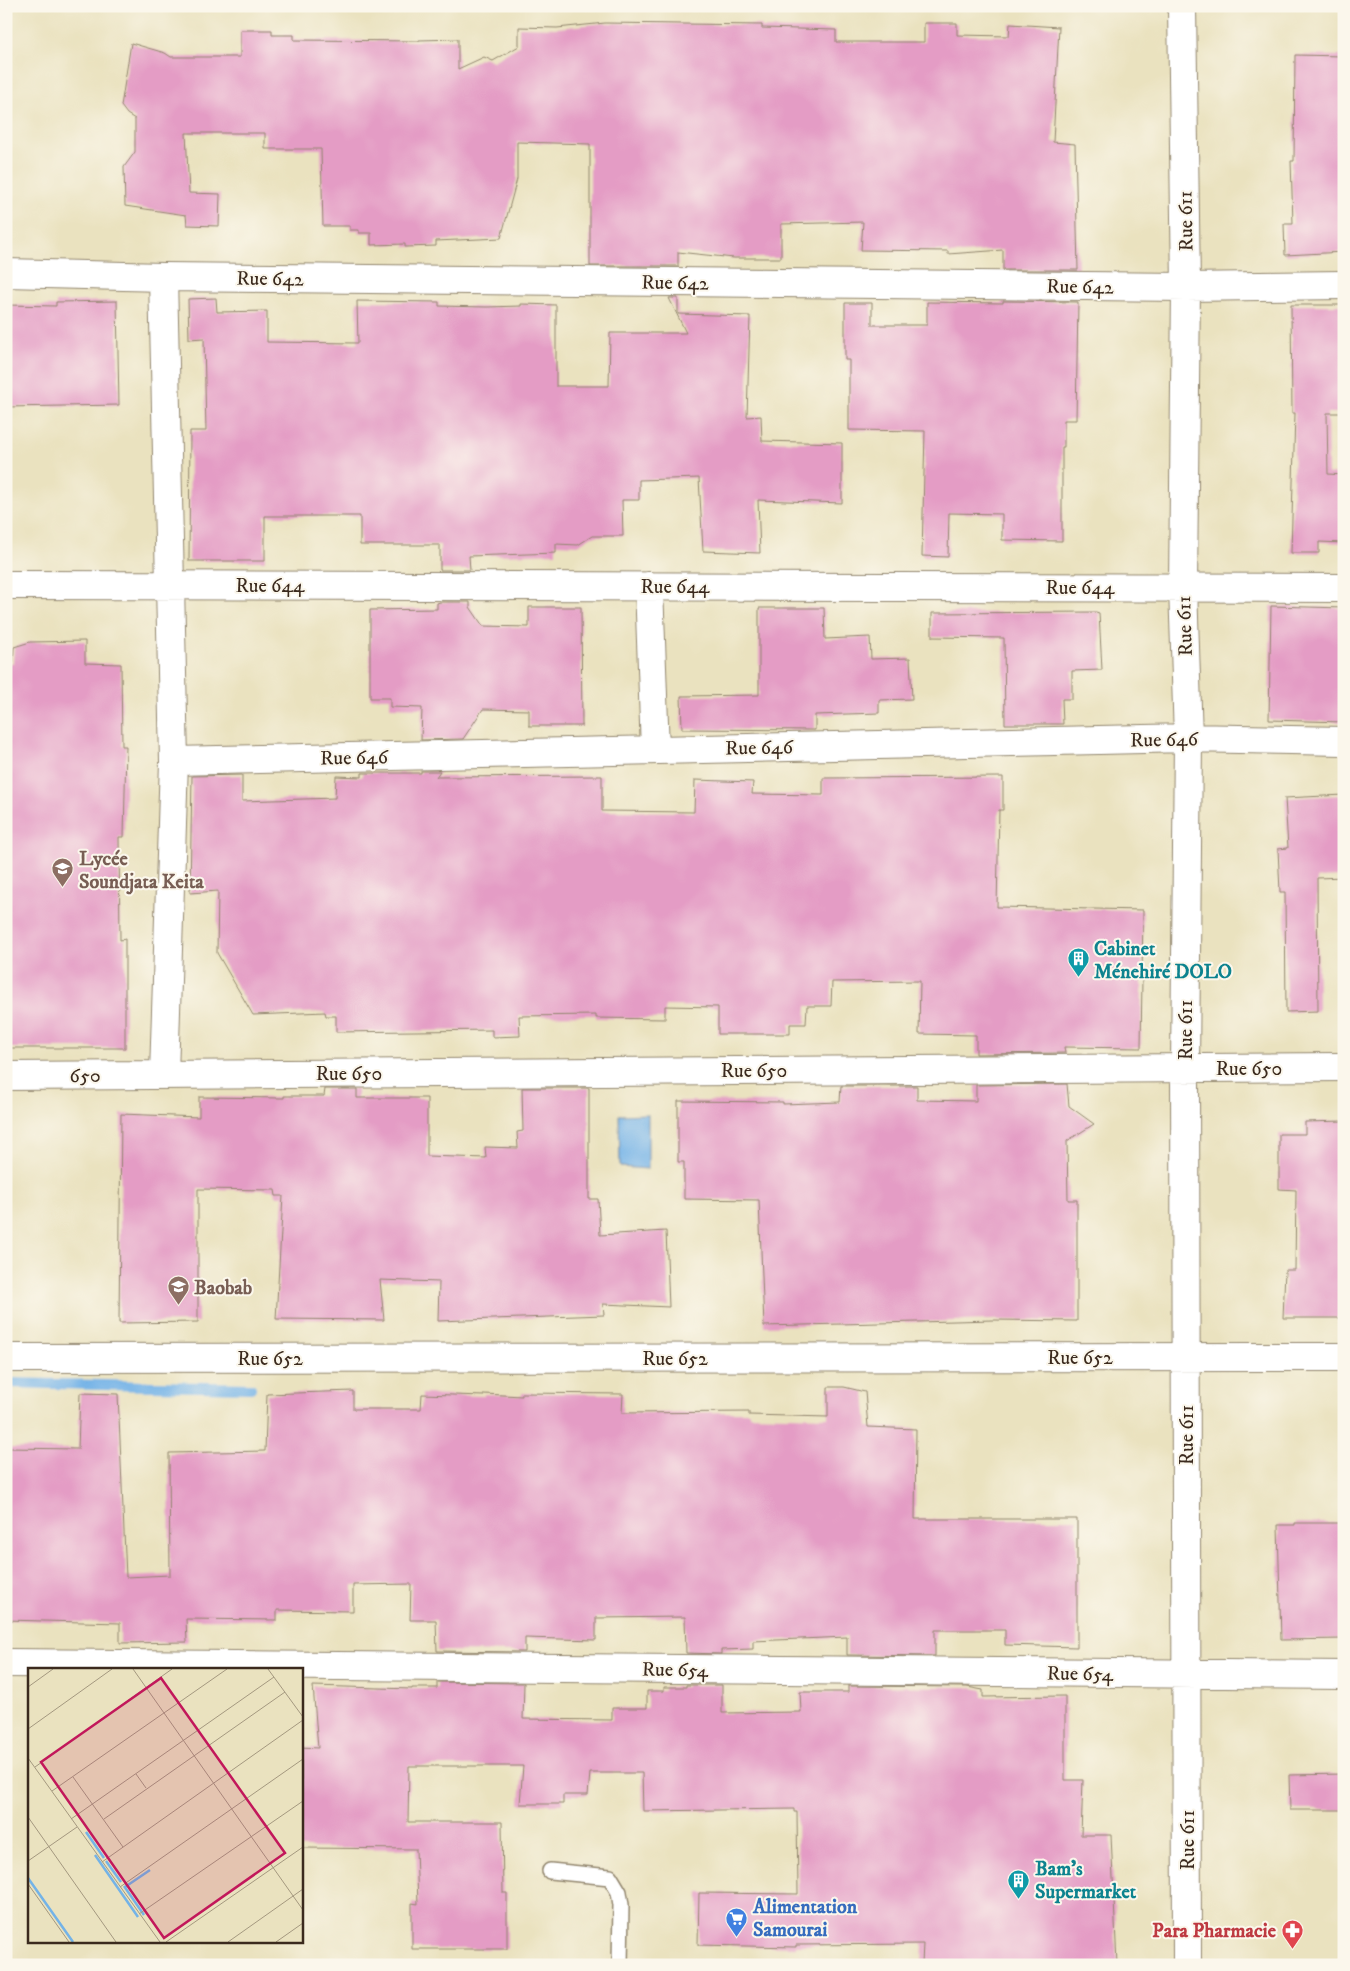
<svg xmlns="http://www.w3.org/2000/svg" width="1350" height="1971" font-family="'IM FELL DW Pica',serif">
<style>
.water{fill:#74b3e7;stroke:#586e82}
.lines{fill:none;stroke-linecap:round;stroke-linejoin:round}
.stream{stroke:#74b3e7;stroke-width:10}
.building{fill:#e49cc5}
.service-casing{stroke:#92866e;stroke-width:18}
.minor-casing{stroke:#92866e;stroke-width:30}
.service{stroke:#fff;stroke-width:15}
.minor{stroke:#fff;stroke-width:28}
.labels{text-anchor:middle;stroke-width:4;stroke-linejoin:round;paint-order:stroke}
.street-label{font-size:20px;fill:#3b2a1e;stroke:#fbf7ec}
.education-label{font-size:20px;font-weight:bold;fill:#785e54;stroke:#fbf7ec;text-anchor:start}
.culture-label{font-size:20px;font-weight:bold;fill:#0d838f;stroke:#fbf7ec;text-anchor:start}
.shop-label{font-size:20px;font-weight:bold;fill:#366cbe;stroke:#fbf7ec;text-anchor:start}
.health-label{font-size:20px;font-weight:bold;fill:#be3a42;stroke:#fbf7ec;text-anchor:end}
.inset-river{fill:none;stroke:#74b3e7;stroke-width:2.5}
.inset-road{fill:none;stroke:#a4987f;stroke-width:1}
.view{fill:#c2185b;fill-opacity:0.15;stroke:#c2185b;stroke-width:2.5}
.inset-edge{fill:none;stroke:#3b2a1e;stroke-width:2.5}
</style>
<rect width="100%" height="100%" fill="#fbf7ec"/>
<filter id="ink" filterUnits="userSpaceOnUse"><feTurbulence type="fractalNoise" baseFrequency=".02" numOctaves="2"/><feDisplacementMap in="SourceGraphic" scale="10" xChannelSelector="R" yChannelSelector="G"/><feConvolveMatrix kernelMatrix="1 2 1 2 8 2 1 2 1" color-interpolation-filters="sRGB"/></filter>
<filter id="wash" filterUnits="userSpaceOnUse"><feTurbulence type="fractalNoise" baseFrequency=".0096" numOctaves="4" result="noise"/><feDisplacementMap in="SourceGraphic" scale="20" xChannelSelector="R" yChannelSelector="G"/><feGaussianBlur stdDeviation="1.12" result="paint"/><feColorMatrix in="noise" values="0 0 0 0 0 0 0 0 0 0 0 0 0 0 0 0 0 1.4 0 .05"/><feComposite in="paint" operator="in"/></filter>
<g filter="url(#wash)">
<rect width="100%" height="100%" fill="#eae2bf"/>
<path class="water" d="M 648,1114 L 648,1169 L 620,1167 L 619,1115 Z"/>
<g class="lines">
<path class="stream" d="M 6,1383 L 251,1388"/>
</g>
<g id="blocks">
<path class="building" d="M 605,23 L 762,25 L 762,28 L 836,30 L 836,42 L 924,42 L 924,23 L 957,23 L 957,35 L 1009,36 L 1010,24 L 1059,27 L 1053,142 L 1075,144 L 1078,270 L 1003,270 L 1003,250 L 948,254 L 948,251 L 861,250 L 863,222 L 781,224 L 781,258 L 734,258 L 678,252 L 678,266 L 590,266 L 590,144 L 517,142 L 517,179 L 501,238 L 436,241 L 436,246 L 405,247 L 405,244 L 371,245 L 371,233 L 359,233 L 359,230 L 350,230 L 350,226 L 323,226 L 321,149 L 265,149 L 265,133 L 186,133 L 189,193 L 220,194 L 219,226 L 187,225 L 186,215 L 125,206 L 124,167 L 135,152 L 135,119 L 127,114 L 121,106 L 131,43 L 165,53 L 171,57 L 240,57 L 240,30 L 272,30 L 272,35 L 294,35 L 294,40 L 419,41 L 419,40 L 458,39 L 458,69 L 484,57 L 493,61 L 519,46 L 519,27 L 557,28 Z
M 1295,55 L 1344,56 L 1344,252 L 1285,255 L 1284,224 L 1293,224 L 1291,161 L 1294,161 Z
M 216,298 L 217,312 L 267,311 L 267,342 L 358,343 L 357,301 L 439,302 L 439,306 L 487,307 L 521,306 L 521,304 L 556,305 L 556,386 L 609,386 L 610,333 L 686,333 L 669,298 L 678,298 L 678,314 L 750,316 L 747,417 L 761,416 L 762,441 L 842,443 L 842,503 L 758,500 L 760,553 L 703,551 L 699,478 L 639,480 L 639,500 L 622,500 L 623,536 L 592,536 L 578,545 L 556,544 L 556,553 L 469,556 L 470,570 L 440,570 L 440,545 L 360,545 L 360,516 L 265,516 L 265,561 L 189,561 L 190,431 L 206,431 L 204,338 L 189,339 L 188,299 Z
M 117,301 L 119,405 L 6,407 L 6,305 L 56,306 L 56,302 Z
M 1003,301 L 1078,302 L 1076,420 L 1064,420 L 1064,447 L 1062,447 L 1062,541 L 1002,540 L 1002,514 L 949,513 L 948,557 L 922,556 L 925,431 L 849,430 L 849,360 L 845,360 L 845,303 L 872,303 L 872,325 L 927,325 L 927,302 L 1003,303 Z
M 1291,305 L 1344,305 L 1344,413 L 1327,413 L 1328,474 L 1344,475 L 1344,543 L 1319,542 L 1319,553 L 1291,553 L 1295,413 L 1292,413 Z
M 440,602 L 470,602 L 470,607 L 483,626 L 529,627 L 529,607 L 581,607 L 582,726 L 529,726 L 529,710 L 483,709 L 463,739 L 421,740 L 422,708 L 390,707 L 390,698 L 370,698 L 370,610 L 437,609 L 437,603 Z
M 1271,606 L 1344,608 L 1344,722 L 1269,720 Z
M 759,608 L 824,608 L 825,639 L 870,637 L 871,659 L 910,658 L 912,699 L 879,700 L 879,713 L 815,715 L 815,730 L 682,729 L 681,696 L 759,695 Z
M 1096,612 L 1099,613 L 1102,670 L 1072,671 L 1072,699 L 1062,699 L 1063,724 L 1005,724 L 1004,638 L 932,637 L 932,613 Z
M 85,641 L 85,663 L 121,664 L 122,746 L 126,746 L 124,837 L 119,837 L 120,940 L 125,939 L 125,1048 L 6,1048 L 7,663 L 13,663 L 14,647 L 30,642 Z
M 421,771 L 440,771 L 436,777 L 602,776 L 602,811 L 694,812 L 695,780 L 753,782 L 752,794 L 823,795 L 823,778 L 1003,777 L 1003,810 L 999,810 L 997,907 L 1143,910 L 1141,1048 L 1064,1047 L 1065,1053 L 976,1054 L 976,1035 L 919,1034 L 920,981 L 832,982 L 831,1006 L 807,1006 L 806,1024 L 790,1024 L 790,1034 L 718,1034 L 718,1007 L 665,1006 L 665,1019 L 596,1018 L 596,1015 L 519,1016 L 520,1036 L 492,1037 L 492,1030 L 336,1032 L 336,1016 L 326,1016 L 325,1012 L 253,1015 L 217,953 L 218,891 L 190,893 L 192,776 L 242,775 L 242,801 L 335,798 L 336,776 L 362,777 L 362,773 L 421,773 Z
M 1344,795 L 1344,877 L 1317,878 L 1318,1011 L 1286,1012 L 1285,892 L 1280,892 L 1278,849 L 1288,848 L 1285,798 Z
M 1067,1084 L 1069,1106 L 1094,1124 L 1067,1141 L 1068,1200 L 1077,1200 L 1077,1321 L 993,1320 L 764,1326 L 759,1200 L 684,1199 L 684,1162 L 678,1162 L 678,1101 L 783,1102 L 783,1104 L 840,1102 L 841,1086 L 917,1086 L 917,1100 L 976,1101 L 976,1085 Z
M 522,1088 L 589,1088 L 589,1199 L 598,1199 L 600,1235 L 666,1231 L 669,1307 L 603,1304 L 604,1315 L 438,1321 L 439,1282 L 380,1280 L 384,1320 L 276,1319 L 283,1196 L 276,1196 L 275,1190 L 198,1189 L 198,1322 L 119,1323 L 121,1114 L 199,1117 L 199,1097 L 284,1098 L 284,1096 L 324,1096 L 325,1089 L 357,1089 L 357,1098 L 427,1098 L 427,1156 L 486,1158 L 485,1147 L 518,1148 L 517,1132 L 523,1131 Z
M 1344,1121 L 1344,1318 L 1283,1318 L 1285,1270 L 1295,1270 L 1296,1190 L 1279,1189 L 1279,1134 L 1305,1134 L 1305,1122 Z
M 828,1387 L 844,1387 L 865,1392 L 868,1427 L 916,1429 L 915,1519 L 1077,1519 L 1077,1647 L 1005,1645 L 1005,1630 L 935,1630 L 935,1656 L 847,1655 L 847,1637 L 753,1641 L 753,1649 L 721,1650 L 721,1654 L 686,1653 L 685,1617 L 596,1618 L 596,1640 L 525,1638 L 525,1652 L 437,1651 L 436,1620 L 410,1620 L 411,1584 L 353,1585 L 353,1611 L 277,1610 L 277,1620 L 186,1619 L 187,1642 L 120,1643 L 120,1623 L 6,1620 L 6,1448 L 78,1449 L 80,1393 L 118,1394 L 126,1577 L 170,1575 L 169,1453 L 265,1451 L 267,1394 L 353,1391 L 353,1409 L 421,1409 L 422,1394 L 484,1396 L 484,1394 L 522,1396 L 522,1393 L 623,1394 L 622,1413 L 749,1412 L 749,1415 L 828,1417 Z
M 1295,1523 L 1344,1523 L 1344,1639 L 1281,1640 L 1278,1525 L 1295,1525 Z
M 437,1682 L 524,1683 L 523,1719 L 612,1720 L 612,1708 L 647,1708 L 647,1691 L 664,1691 L 664,1687 L 686,1687 L 686,1685 L 722,1685 L 722,1713 L 801,1712 L 800,1692 L 848,1692 L 848,1686 L 967,1687 L 983,1690 L 983,1697 L 1065,1696 L 1065,1780 L 1083,1780 L 1081,1835 L 1111,1835 L 1117,1964 L 922,1963 L 923,1944 L 796,1945 L 796,1947 L 698,1945 L 699,1893 L 798,1894 L 797,1812 L 794,1812 L 794,1809 L 643,1811 L 642,1773 L 590,1773 L 588,1795 L 563,1795 L 563,1804 L 520,1804 L 523,1766 L 409,1766 L 408,1822 L 502,1822 L 503,1893 L 507,1893 L 507,1949 L 412,1949 L 412,1903 L 418,1904 L 416,1849 L 301,1848 L 301,1747 L 318,1748 L 313,1686 L 412,1689 L 412,1688 L 437,1688 Z
M 1344,1774 L 1344,1810 L 1290,1810 L 1289,1775 Z"/>
</g>
</g>
<g filter="url(#ink)">
<use href="#blocks" fill-opacity="0" stroke="#92866e" stroke-width="1"/>
<g class="lines">
<defs>
<path id="service" d="M 550,1871 L 610,1877 L 619,1892 L 621,1905 L 620,1965"/>
<path id="minor" d="M 1182,6 L 1186,287 L 1183,587 L 1188,738 L 1185,1068 L 1187,1965
M 6,273 L 163,277 L 1186,287 L 1344,285
M 163,277 L 174,761 L 164,1074
M 6,585 L 1344,588
M 649,586 L 655,750
M 174,761 L 1188,738 L 1344,741
M 6,1076 L 1344,1067
M 6,1358 L 1344,1357
M 6,1663 L 1344,1675"/>
</defs>
<use href="#service" class="service-casing"/>
<use href="#minor" class="minor-casing"/>
<use href="#service" class="service"/>
<use href="#minor" class="minor"/>
</g>
</g>
<defs>
<symbol id="school-pin" viewBox="-11 -11 22 30"><path d="M0 17L-7.5 6A9.5 9.5 0 1 1 7.5 6Z" fill="#8d6e63" stroke="#fbf7ec"/><path d="M0-5L7-2L0 1L-7-2ZM-4 1L0 2.5L4 1V4Q0 6-4 4Z" fill="#fff"/></symbol>
<symbol id="building-pin" viewBox="-11 -11 22 30"><path d="M0 17L-7.5 6A9.5 9.5 0 1 1 7.5 6Z" fill="#0f9aa8" stroke="#fbf7ec"/><path d="M-4-6H4V6H1V3H-1V6H-4ZM-2.5-4.3h1.7v1.8h-1.7ZM.8-4.3h1.7v1.8H.8ZM-2.5-1h1.7V.8h-1.7ZM.8-1h1.7V.8H.8Z" fill="#fff"/></symbol>
<symbol id="supermarket-pin" viewBox="-11 -11 22 30"><path d="M0 17L-7.5 6A9.5 9.5 0 1 1 7.5 6Z" fill="#3f7fe0" stroke="#fbf7ec"/><path d="M-6-5.5h2.5l.6 2H6L4.5 2H-2.5L-4.4-4H-6ZM-1.5 3.2a1.3 1.3 0 1 0 .1 0ZM3 3.2a1.3 1.3 0 1 0 .1 0Z" fill="#fff"/></symbol>
<symbol id="pharmacy-pin" viewBox="-11 -11 22 30"><path d="M0 17L-7.5 6A9.5 9.5 0 1 1 7.5 6Z" fill="#e0444e" stroke="#fbf7ec"/><path d="M-2-6h4v4h4v4h-4v4h-4v-4h-4v-4h4Z" fill="#fff"/></symbol>
</defs>
<g fill-rule="evenodd">
<use href="#school-pin" x="50" y="856" width="25" height="34"/>
<use href="#building-pin" x="1066" y="946" width="25" height="34"/>
<use href="#school-pin" x="166" y="1274" width="25" height="34"/>
<use href="#building-pin" x="1006" y="1868" width="25" height="34"/>
<use href="#supermarket-pin" x="724" y="1906" width="25" height="34"/>
<use href="#pharmacy-pin" x="1280" y="1918" width="25" height="34"/>
</g>
<g class="labels">
<g class="street-label">
<text transform="translate(1185 221) rotate(-91)" y="7">Rue 611</text>
<text transform="translate(270 278) rotate(1)" y="7">Rue 642</text>
<text transform="translate(675 282) rotate(1)" y="7">Rue 642</text>
<text transform="translate(1080 286) rotate(1)" y="7">Rue 642</text>
<text x="270" y="592">Rue 644</text>
<text x="675" y="593">Rue 644</text>
<text x="1080" y="594">Rue 644</text>
<text transform="translate(1184 626) rotate(-92)" y="7">Rue 611</text>
<text transform="translate(1164 739) rotate(-1)" y="7">Rue 646</text>
<text transform="translate(759 747) rotate(-1)" y="7">Rue 646</text>
<text transform="translate(354 757) rotate(-1)" y="7">Rue 646</text>
<text transform="translate(1185 1030) rotate(-90)" y="7">Rue 611</text>
<text x="1249" y="1075">Rue 650</text>
<text x="754" y="1077">Rue 650</text>
<text x="349" y="1080">Rue 650</text>
<text transform="translate(85 1075) rotate(-1)" y="7">650</text>
<text x="1080" y="1364">Rue 652</text>
<text x="270" y="1365">Rue 652</text>
<text x="675" y="1365">Rue 652</text>
<text transform="translate(1186 1435) rotate(-90)" y="7">Rue 611</text>
<text transform="translate(675 1669) rotate(1)" y="7">Rue 654</text>
<text transform="translate(1080 1673) rotate(1)" y="7">Rue 654</text>
<text transform="translate(1187 1840) rotate(-90)" y="7">Rue 611</text>
</g>
<g class="education-label">
<text x="79" y="865">Lycée<tspan x="79" dy="23">Soundjata Keita</tspan></text>
<text x="194" y="1294">Baobab</text>
</g>
<g class="culture-label">
<text x="1094" y="955">Cabinet<tspan x="1094" dy="23">Ménehiré DOLO</tspan></text>
<text x="1035" y="1875">Bam's<tspan x="1035" dy="23">Supermarket</tspan></text>
</g>
<g class="shop-label">
<text x="753" y="1913">Alimentation<tspan x="753" dy="23">Samourai</tspan></text>
</g>
<g class="health-label">
<text x="1276" y="1937">Para Pharmacie</text>
</g>
</g>
<g transform="translate(28 1668)">
<rect width="275" height="275" fill="#eae2bf"/>
<path class="inset-river" d="M 58,164 L 76,190M 67,187 L 110,249M 78,193 L 93,214M 0,210 L 45,274M 96,218 L 116,247M 97,219 L 122,202"/>
<path class="inset-road" d="M 105,1 L 275,242M 240,1 L 275,49M 0,19 L 25,1M 0,61 L 84,1M 0,90 L 132,274M 7,99 L 144,1M 108,106 L 118,120M 45,109 L 95,179M 24,123 L 199,1M 0,149 L 88,274M 43,151 L 246,9M 76,151 L 257,24M 0,193 L 49,159M 74,194 L 275,52M 0,216 L 41,274M 92,219 L 275,91M 111,246 L 275,133M 138,274 L 275,179M 200,274 L 275,221M 248,274 L 275,255"/>
<path class="view" d="M 133,10 L 257,185 L 136,270 L 13,94 Z"/>
<rect width="275" height="275" class="inset-edge"/>
</g>
<rect width="1350" height="1971" fill="none" stroke="#fbf7ec" stroke-width="25"/>
</svg>
